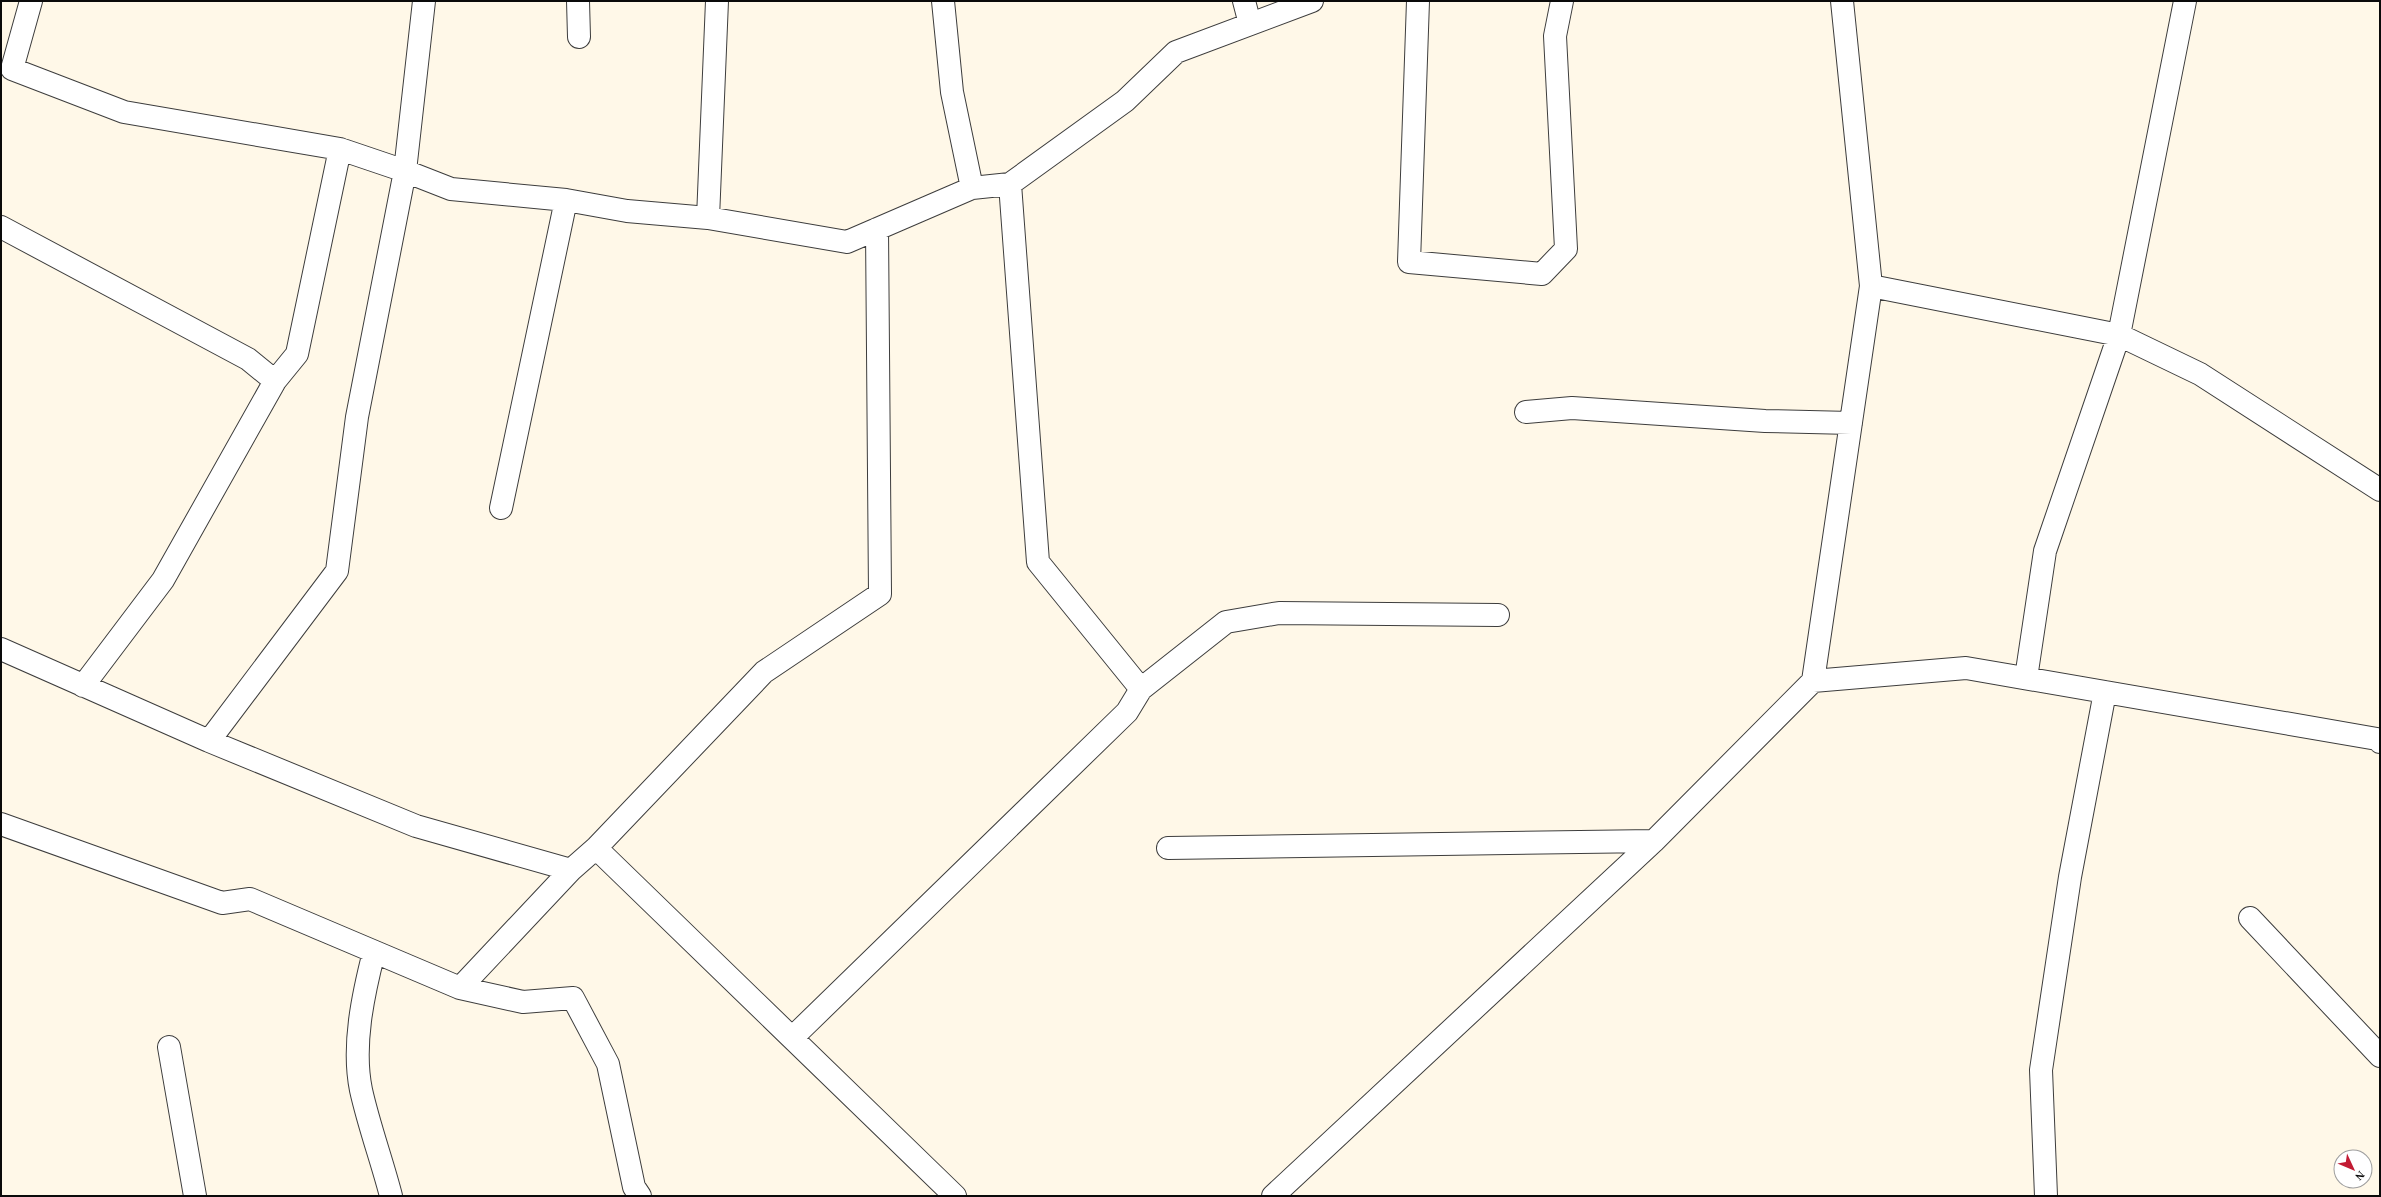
<svg xmlns="http://www.w3.org/2000/svg" width="2381" height="1197" font-family="'Times New Roman',serif">
<style>
.lines{fill:none;stroke-linecap:round;stroke-linejoin:round}
.minor-casing{stroke:#3d3d3d;stroke-width:24}
.minor{stroke:#fff;stroke-width:22}
</style>
<rect width="100%" height="100%" fill="#fff8e8"/>
<g class="lines">
<defs>
<path id="minor" d="M 31,1 L 12,69 L 124,112 L 340,149 L 405,171 L 451,189 L 566,200 L 627,211 L 708,218 L 847,242 L 972,188 L 1010,184 L 1125,101 L 1176,52 L 1312,1
M 578,1 L 579,37
M 943,1 L 952,92 L 972,188
M 1244,1 L 1250,24
M 1418,1 L 1409,262 L 1542,274 L 1566,249 L 1555,36 L 1562,1
M 1010,184 L 1038,562 L 1141,689
M 708,218 L 717,1
M 1,227 L 248,359 L 275,381
M 1871,286 L 2119,335 L 2200,374 L 2380,490
M 1526,412 L 1572,408 L 1765,421 L 1851,423
M 501,508 L 566,200
M 1,649 L 209,741 L 416,826 L 571,870 L 596,848 L 764,672 L 880,594 L 877,229
M 2026,678 L 2045,551 L 2119,335 L 2185,1
M 1813,681 L 1966,668 L 2377,739 L 2380,742
M 83,686 L 163,580 L 275,381 L 297,354 L 340,149
M 209,741 L 337,571 L 357,417 L 405,171 L 424,1
M 1,824 L 222,903 L 250,899 L 460,988 L 523,1002 L 573,998 L 608,1064 L 634,1187 L 640,1196
M 596,848 L 955,1196
M 1168,848 L 1654,841
M 2250,918 L 2380,1056
M 374,952 C 363,995 352,1046 361,1090 C 369,1126 382,1161 391,1196
M 460,988 L 571,870
M 792,1038 L 1127,712 L 1141,689 L 1226,622 L 1279,613 L 1498,615
M 169,1047 L 195,1196
M 1273,1196 L 1654,841 L 1813,681 L 1871,286 L 1842,1
M 2046,1196 L 2041,1070 L 2070,877 L 2105,692"/>
</defs>
<use href="#minor" class="minor-casing"/>
<use href="#minor" class="minor"/>
</g>
<rect width="2381" height="1197" fill="none" stroke="#0a0a0a" stroke-width="4"/>
<g transform="translate(2353 1169) rotate(134)"><circle r="19" fill="#ffffff" stroke="#9d9d9d"/>
<path d="M0-3L7 15L0 10L-7 15Z" fill="#c21b33"/>
<text y="-6" font-size="11" font-weight="bold" text-anchor="middle" fill="#0a0a0a">N</text>
</g>
</svg>
